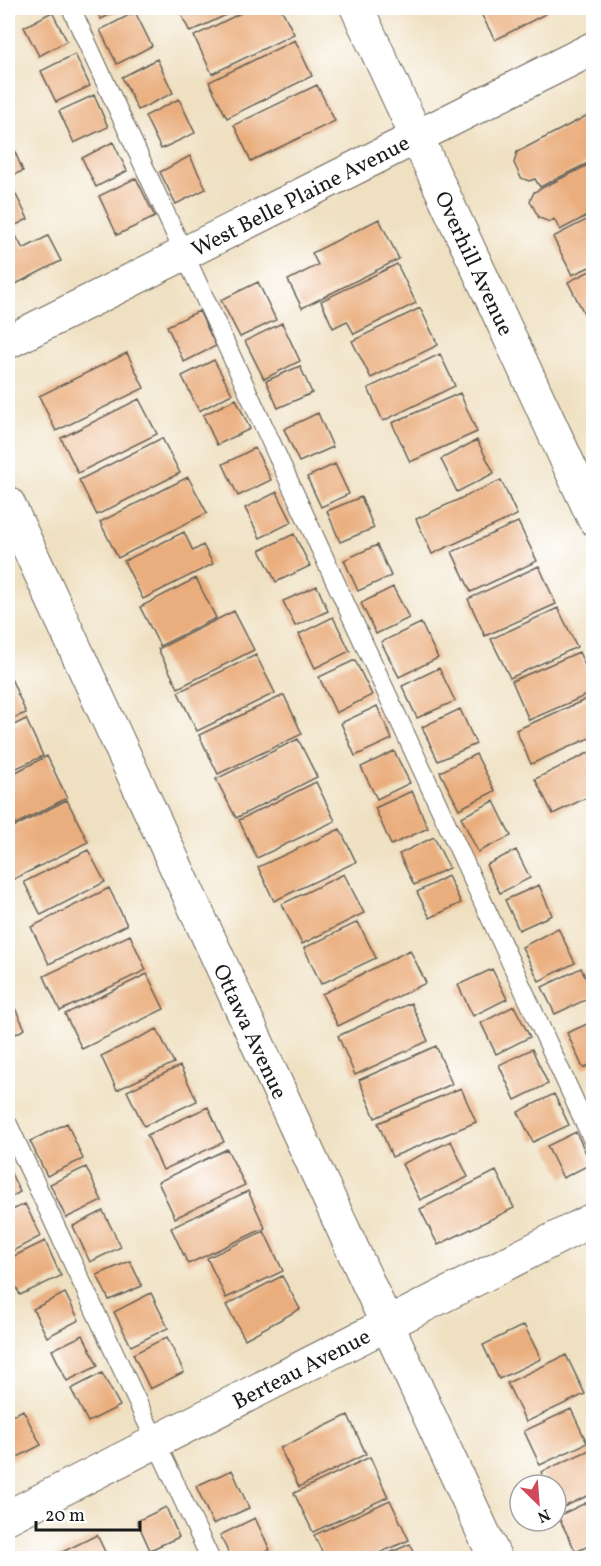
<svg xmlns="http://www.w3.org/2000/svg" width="601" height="1566" font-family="Vollkorn,serif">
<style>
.building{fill:#eaad7d}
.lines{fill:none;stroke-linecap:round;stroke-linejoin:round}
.service-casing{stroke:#666156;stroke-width:20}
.minor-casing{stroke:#666156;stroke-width:35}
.service{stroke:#fff;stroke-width:18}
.minor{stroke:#fff;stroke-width:33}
.labels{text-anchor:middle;stroke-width:6;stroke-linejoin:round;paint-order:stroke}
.street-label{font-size:22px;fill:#1c1c1c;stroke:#fff}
</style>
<rect width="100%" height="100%" fill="#fff"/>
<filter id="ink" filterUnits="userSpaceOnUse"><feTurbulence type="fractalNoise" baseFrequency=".0167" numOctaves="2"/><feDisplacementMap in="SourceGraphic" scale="12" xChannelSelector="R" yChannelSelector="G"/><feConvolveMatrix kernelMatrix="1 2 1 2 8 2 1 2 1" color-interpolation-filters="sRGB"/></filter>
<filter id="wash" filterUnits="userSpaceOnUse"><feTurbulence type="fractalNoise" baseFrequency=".008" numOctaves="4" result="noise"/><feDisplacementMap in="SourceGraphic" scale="24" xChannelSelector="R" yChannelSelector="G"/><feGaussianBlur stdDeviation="1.35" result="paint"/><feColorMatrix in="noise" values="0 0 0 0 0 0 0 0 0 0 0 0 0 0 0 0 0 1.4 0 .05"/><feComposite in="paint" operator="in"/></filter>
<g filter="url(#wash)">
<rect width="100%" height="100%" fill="#efe0c1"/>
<g id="blocks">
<path class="building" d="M 95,8 L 124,8 L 101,19 Z
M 178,8 L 241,8 L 190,32 Z
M 251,8 L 281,8 L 294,34 L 212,74 L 194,36 Z
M 478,8 L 544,8 L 547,13 L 495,40 Z
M 52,12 L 67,41 L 39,56 L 24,27 Z
M 135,12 L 152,46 L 117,64 L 100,30 Z
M 295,40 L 312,76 L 227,118 L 209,82 Z
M 75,54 L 90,86 L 56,102 L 41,71 Z
M 157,59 L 173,93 L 138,110 L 122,77 Z
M 317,85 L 335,121 L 251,161 L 234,125 Z
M 94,95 L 108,127 L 74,143 L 59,111 Z
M 179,99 L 195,133 L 161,149 L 145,116 Z
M 8,109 L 14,123 L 8,126 Z
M 594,112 L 594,160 L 540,187 L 535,179 L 529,181 L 521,178 L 514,163 L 517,152 Z
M 8,135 L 23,171 L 8,177 Z
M 113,142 L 127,171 L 96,187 L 82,158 Z
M 190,156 L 206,189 L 176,204 L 160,172 Z
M 594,162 L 594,212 L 560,230 L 554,219 L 550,222 L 539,218 L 530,201 L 534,192 Z
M 136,178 L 155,217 L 117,235 L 99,196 Z
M 10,183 L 28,219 L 8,229 L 8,184 Z
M 594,216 L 594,265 L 572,275 L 553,237 Z
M 379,219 L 399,259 L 302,308 L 288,280 L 318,265 L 312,253 Z
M 15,234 L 23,249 L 48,236 L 61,261 L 8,288 L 8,237 Z
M 397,264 L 416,303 L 354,334 L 347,321 L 333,328 L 321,301 Z
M 594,269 L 594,318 L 588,321 L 568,282 Z
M 258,282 L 276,320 L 240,337 L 221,300 Z
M 420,308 L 438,345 L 371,378 L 352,341 Z
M 199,311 L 216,346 L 184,362 L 167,326 Z
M 594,319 L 594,342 L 584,324 Z
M 282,323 L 300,361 L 264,379 L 245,341 Z
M 127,353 L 144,388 L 56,431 L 39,396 Z
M 440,354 L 455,386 L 383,421 L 368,388 Z
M 214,360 L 232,394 L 199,411 L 182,376 Z
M 300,366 L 312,393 L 278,408 L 266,381 Z
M 460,393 L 477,432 L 410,462 L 392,423 Z
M 139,399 L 157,434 L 78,473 L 61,438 Z
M 236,399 L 250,429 L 217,445 L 203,415 Z
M 318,413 L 333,447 L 299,462 L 284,429 Z
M 162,438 L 180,473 L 97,515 L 79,480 Z
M 477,440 L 494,473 L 457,492 L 441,459 Z
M 255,448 L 271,480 L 238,496 L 223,464 Z
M 335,464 L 349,494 L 321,507 L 307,477 Z
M 188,477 L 207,513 L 118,558 L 100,522 Z
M 501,480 L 517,515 L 432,554 L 416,519 Z
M 277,492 L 292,522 L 260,538 L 245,508 Z
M 361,497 L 374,528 L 340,542 L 327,511 Z
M 518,522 L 537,561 L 471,592 L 452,552 Z
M 184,532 L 193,551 L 203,545 L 213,564 L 143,599 L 124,561 Z
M 294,534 L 310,566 L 276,582 L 260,550 Z
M 377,545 L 391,576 L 358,591 L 344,560 Z
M 539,566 L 556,604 L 485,636 L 468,599 Z
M 196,578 L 216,618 L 160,646 L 140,607 Z
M 317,586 L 328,611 L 295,626 L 283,601 Z
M 393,587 L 409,618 L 376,634 L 361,603 Z
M 558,608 L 577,647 L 510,678 L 491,639 Z
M 234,611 L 254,650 L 178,688 L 158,649 Z
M 333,617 L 350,651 L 315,668 L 299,634 Z
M 421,623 L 438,658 L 399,677 L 381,642 Z
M 579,652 L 594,686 L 594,692 L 529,720 L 512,681 Z
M 256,655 L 275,693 L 197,731 L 178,692 Z
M 355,660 L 372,695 L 336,713 L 319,677 Z
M 439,668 L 455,701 L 417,718 L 402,686 Z
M 10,676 L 26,713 L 8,720 L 8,677 Z
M 284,695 L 302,734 L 218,774 L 199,735 Z
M 594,696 L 594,736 L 531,764 L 516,730 Z
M 377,706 L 392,739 L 355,756 L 341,723 Z
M 460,709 L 476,744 L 438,761 L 422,727 Z
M 26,719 L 43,756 L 8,772 L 8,728 Z
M 298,739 L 317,777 L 236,818 L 216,779 Z
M 594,750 L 594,794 L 553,814 L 535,779 Z
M 394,751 L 410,783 L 377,799 L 361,767 Z
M 476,754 L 495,791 L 459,809 L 440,772 Z
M 47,756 L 67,798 L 8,828 L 8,776 Z
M 316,782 L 335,821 L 257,858 L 239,820 Z
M 412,791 L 428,828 L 391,845 L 375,808 Z
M 67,800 L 88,842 L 8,882 L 8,830 Z
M 494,801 L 511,836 L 478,852 L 461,817 Z
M 340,829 L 356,862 L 274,901 L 258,867 Z
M 434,837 L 449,868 L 414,885 L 399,854 Z
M 88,850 L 105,882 L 41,915 L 24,882 Z
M 516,850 L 530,878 L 500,893 L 486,865 Z
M 344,874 L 364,913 L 302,944 L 282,904 Z
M 448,876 L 461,903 L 430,918 L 417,892 Z
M 539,885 L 552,915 L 519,930 L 505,900 Z
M 109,888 L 127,925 L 49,964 L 31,927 Z
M 358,922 L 376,958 L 321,984 L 304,948 Z
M 558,928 L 575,963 L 539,981 L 522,947 Z
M 130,935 L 146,970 L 60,1011 L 44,976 Z
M 410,950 L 426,983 L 338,1026 L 322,994 Z
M 581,968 L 594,996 L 555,1014 L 542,987 Z
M 492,969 L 507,999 L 473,1016 L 458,985 Z
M 147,974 L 164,1009 L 82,1049 L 65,1014 Z
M 8,994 L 25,1029 L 8,1038 Z
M 411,1003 L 428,1041 L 355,1075 L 338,1036 Z
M 514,1006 L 530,1037 L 496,1054 L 481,1023 Z
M 594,1021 L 594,1063 L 583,1068 L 567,1033 Z
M 157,1029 L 174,1063 L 117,1090 L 101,1056 Z
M 436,1046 L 452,1084 L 375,1118 L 359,1080 Z
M 532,1049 L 548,1084 L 515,1100 L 499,1065 Z
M 180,1066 L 197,1101 L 144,1126 L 127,1091 Z
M 461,1088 L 476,1122 L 392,1157 L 378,1123 Z
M 554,1094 L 569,1125 L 533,1142 L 518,1112 Z
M 208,1107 L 224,1142 L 163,1170 L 147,1135 Z
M 67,1123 L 83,1159 L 47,1176 L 30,1141 Z
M 576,1132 L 591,1164 L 563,1178 L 547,1146 Z
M 451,1141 L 468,1177 L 420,1200 L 402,1164 Z
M 227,1149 L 245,1185 L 175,1218 L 158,1182 Z
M 8,1167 L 20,1192 L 8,1199 Z
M 86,1167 L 102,1201 L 66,1218 L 50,1184 Z
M 496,1171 L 514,1208 L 438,1245 L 420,1209 Z
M 248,1191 L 265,1228 L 188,1264 L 171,1228 Z
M 25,1204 L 41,1236 L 9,1253 L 8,1249 L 8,1212 Z
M 103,1211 L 121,1247 L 90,1262 L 73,1226 Z
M 264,1231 L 283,1271 L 226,1298 L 207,1258 Z
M 45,1241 L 61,1276 L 20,1295 L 8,1268 L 8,1259 Z
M 130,1261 L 142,1286 L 109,1300 L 97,1275 Z
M 282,1276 L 300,1309 L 245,1339 L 226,1305 Z
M 65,1293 L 79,1320 L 47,1337 L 33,1309 Z
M 151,1293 L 168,1328 L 131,1346 L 114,1312 Z
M 524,1325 L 541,1359 L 499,1379 L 483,1345 Z
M 83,1335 L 98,1366 L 67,1381 L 52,1350 Z
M 167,1337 L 184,1372 L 150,1389 L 133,1354 Z
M 566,1355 L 585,1394 L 526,1422 L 507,1383 Z
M 102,1373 L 120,1406 L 88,1422 L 71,1389 Z
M 571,1409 L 587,1443 L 540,1465 L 524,1431 Z
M 23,1410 L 41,1445 L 8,1462 L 8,1418 Z
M 348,1415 L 366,1454 L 299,1487 L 280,1448 Z
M 594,1448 L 594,1493 L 559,1509 L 556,1503 L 556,1485 L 548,1485 L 541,1472 Z
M 370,1457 L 388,1497 L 313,1532 L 294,1493 Z
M 232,1470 L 249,1508 L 213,1524 L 196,1486 Z
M 594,1499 L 594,1543 L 576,1552 L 558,1516 Z
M 390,1500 L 409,1540 L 368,1558 L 325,1558 L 314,1535 Z
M 166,1507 L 179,1537 L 150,1550 L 137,1521 Z
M 255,1518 L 270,1550 L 252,1558 L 231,1558 L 220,1535 Z
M 97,1535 L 108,1558 L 50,1558 Z
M 410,1544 L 417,1558 L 378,1558 Z"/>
</g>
</g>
<g filter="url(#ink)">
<use href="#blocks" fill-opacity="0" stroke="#666156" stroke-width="1.5"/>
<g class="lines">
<defs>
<path id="service" d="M 71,8 L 594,1143
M 8,1124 L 210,1558"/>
<path id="minor" d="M 357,8 L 594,519
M 8,342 L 594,48
M 8,503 L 495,1558
M 8,1517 L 594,1219"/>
</defs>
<use href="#service" class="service-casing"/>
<use href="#minor" class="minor-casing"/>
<use href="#service" class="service"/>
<use href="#minor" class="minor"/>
</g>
</g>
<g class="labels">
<g class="street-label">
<text transform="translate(300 195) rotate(-27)" y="8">West Belle Plaine Avenue</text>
<text transform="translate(475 263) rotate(65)" y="8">Overhill Avenue</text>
<text transform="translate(251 1031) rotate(65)" y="8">Ottawa Avenue</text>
<text transform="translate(301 1368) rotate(-27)" y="8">Berteau Avenue</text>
</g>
</g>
<rect width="601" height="1566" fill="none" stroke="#fff" stroke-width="30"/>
<g transform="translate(538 1503) rotate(155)"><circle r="28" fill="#ffffff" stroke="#a4a4a4" stroke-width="1.5"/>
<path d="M0-4.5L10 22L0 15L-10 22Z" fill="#d1495b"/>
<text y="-9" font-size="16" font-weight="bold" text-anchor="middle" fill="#1c1c1c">N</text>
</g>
<path d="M36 1521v9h104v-9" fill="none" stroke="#1c1c1c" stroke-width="3"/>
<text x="45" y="1521" font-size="18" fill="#1c1c1c" stroke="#ffffff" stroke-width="4.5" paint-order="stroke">20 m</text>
</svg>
